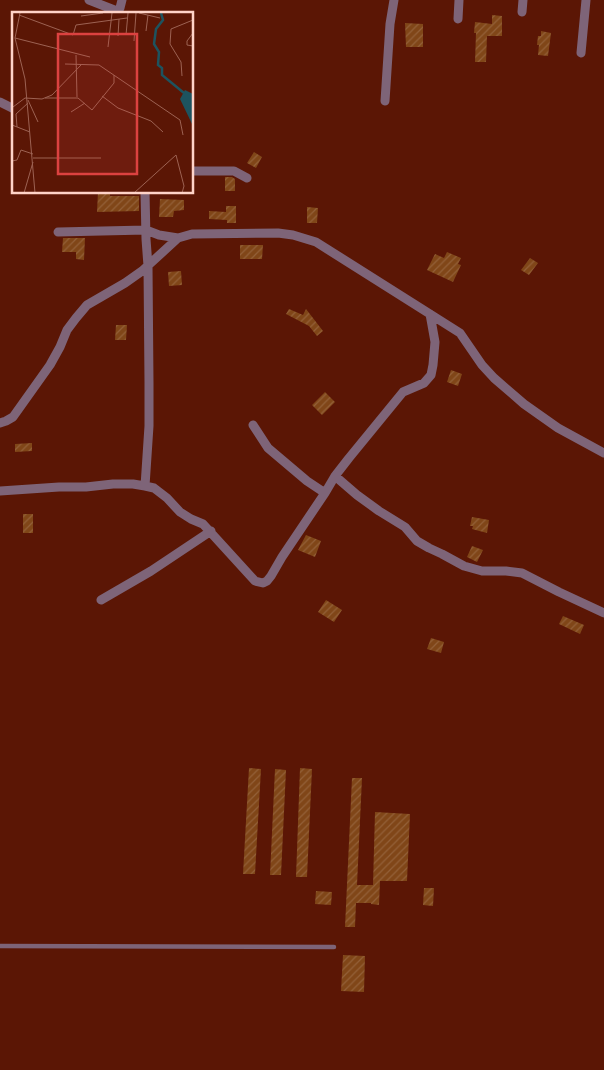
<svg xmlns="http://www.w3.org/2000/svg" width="604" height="1070" font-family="Raleway,sans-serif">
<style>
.building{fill:url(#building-hatch)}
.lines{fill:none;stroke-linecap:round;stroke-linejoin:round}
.lane{stroke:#7e6478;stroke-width:4.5}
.street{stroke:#7e6478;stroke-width:9}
.inset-river{fill:none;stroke:#1d535f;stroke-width:2.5}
.inset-road{fill:none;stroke:#9d6253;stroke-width:1}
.view{fill:#dc4240;fill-opacity:0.15;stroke:#dc4240;stroke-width:2.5}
.inset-edge{fill:none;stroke:#ffd3c8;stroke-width:2.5}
</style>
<defs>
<pattern id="building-hatch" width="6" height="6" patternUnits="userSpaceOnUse" patternTransform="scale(1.25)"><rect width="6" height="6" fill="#804618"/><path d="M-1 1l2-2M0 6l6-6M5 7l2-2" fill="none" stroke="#936038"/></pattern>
</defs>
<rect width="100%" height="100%" fill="#5b1605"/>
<path class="building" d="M 492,15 L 502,16 L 502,36 L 487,36 L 486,62 L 475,62 L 476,33 L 474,33 L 475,22 L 492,24 Z
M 405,23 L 423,24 L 423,47 L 406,47 Z
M 541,31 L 551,33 L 548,56 L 538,55 L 539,45 L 537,45 L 538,36 L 541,36 Z
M 254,152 L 262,157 L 256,168 L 247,163 Z
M 225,177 L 232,177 L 235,179 L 235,191 L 225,191 Z
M 98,192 L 110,193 L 110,196 L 139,196 L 139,211 L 97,212 Z
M 160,199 L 184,200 L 184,210 L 174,211 L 173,217 L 159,217 Z
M 226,206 L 236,206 L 236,223 L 227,223 L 227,220 L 209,219 L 209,211 L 226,212 Z
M 307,207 L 318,208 L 317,223 L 307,223 Z
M 63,238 L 85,238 L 84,260 L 76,259 L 76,252 L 62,252 Z
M 240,245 L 263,245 L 262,259 L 240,259 Z
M 447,252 L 461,258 L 458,264 L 461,265 L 453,282 L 427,270 L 435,254 L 444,258 Z
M 530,258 L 538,263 L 529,275 L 521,270 Z
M 181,271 L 182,285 L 169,286 L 168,272 Z
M 289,309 L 303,315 L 306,309 L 323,331 L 317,336 L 309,326 L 286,314 Z
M 116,325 L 127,325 L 126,340 L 115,340 Z
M 451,370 L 462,374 L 458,386 L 447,382 Z
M 325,392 L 335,402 L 322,415 L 312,405 Z
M 32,443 L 32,451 L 15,452 L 15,444 Z
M 23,514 L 33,514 L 33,533 L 23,533 Z
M 472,517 L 489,520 L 487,533 L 472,529 L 473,526 L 470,526 Z
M 306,535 L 321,541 L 315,557 L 298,550 Z
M 472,546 L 483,550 L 477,562 L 467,557 Z
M 326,600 L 342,610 L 334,622 L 318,612 Z
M 563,616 L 584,625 L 580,634 L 559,624 Z
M 431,638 L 444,642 L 441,653 L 427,649 Z
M 249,768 L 261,769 L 255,874 L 243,874 Z
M 300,768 L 312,769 L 307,877 L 296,877 Z
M 275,769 L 286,770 L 281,875 L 270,875 Z
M 352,778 L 362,778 L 357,885 L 373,885 L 375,812 L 410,814 L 407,881 L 380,881 L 379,905 L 371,904 L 371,903 L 356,903 L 355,927 L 345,927 Z
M 424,888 L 434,888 L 433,906 L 423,905 Z
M 316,891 L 332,892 L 331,905 L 315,904 Z
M 343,955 L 365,956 L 364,992 L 341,991 Z"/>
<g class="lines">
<path class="lane" d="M 0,946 L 334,947"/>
<path class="street" d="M 89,0 L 117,11 L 120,8 L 122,0
M 522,12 L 523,0
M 458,19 L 459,0
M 581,53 L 586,0
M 385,101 L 390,24 L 394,0
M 0,102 L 14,109
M 192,171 L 234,171 L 247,178
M 58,232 L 146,230 L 159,235 L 178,238
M 0,423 L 6,421 L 13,417 L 50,365 L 60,347 L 67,330 L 76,318 L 87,305 L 125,283 L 142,271 L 178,238 L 192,234 L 278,233 L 293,235 L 316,242 L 460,333 L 482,365 L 494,378 L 524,404 L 558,428 L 604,453
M 253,425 L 268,448 L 307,481 L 325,493
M 335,476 L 357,495 L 379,511 L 405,527 L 417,541 L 429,548 L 442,554 L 464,566 L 482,571 L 506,571 L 522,573 L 559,592 L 604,613
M 145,486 L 149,426 L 149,383 L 148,266 L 146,239 L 145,192
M 0,491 L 59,487 L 86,487 L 113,484 L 133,484 L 145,486 L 154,488 L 167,498 L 180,512 L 191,519 L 203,524 L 255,581 L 263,583 L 267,581 L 271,576 L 282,557 L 325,493 L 335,476 L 349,458 L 403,392 L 424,383 L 431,375 L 433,365 L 435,342 L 430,314
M 101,600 L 151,571 L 211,531"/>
</g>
<g transform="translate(12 12)">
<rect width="181" height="181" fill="#5b1605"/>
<path d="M 173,78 L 181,82 L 181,114 L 168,87 Z" fill="#1d535f"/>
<path class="inset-river" d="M 149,1 L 151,8 L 144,17 L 142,32 L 147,40 L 146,53 L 150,56 L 150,63 L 172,81"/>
<path class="inset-road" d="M 8,1 L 3,26 L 13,67 L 23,181M 127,1 L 148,6M 7,3 L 61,23 L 64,13 L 115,6M 69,4 L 91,1M 134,19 L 136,3M 181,21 L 175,29 L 175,33 L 181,34M 114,23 L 116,1M 106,24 L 107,7M 3,26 L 78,45M 122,29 L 124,1M 96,35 L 100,1M 64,43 L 65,85M 53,52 L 87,53 L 168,108 L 171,123M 170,64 L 169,50 L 158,32 L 159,17 L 181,8M 90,84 L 106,96 L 139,109 L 151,120M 33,86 L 66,86 L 80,98 L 102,71 L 102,63M 16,88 L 26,110M 1,95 L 13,86 L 30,87 L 40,83 L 69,53M 59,100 L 73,91M 0,113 L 18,120M 5,115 L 4,102 L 16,91M 21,146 L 89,146M 0,149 L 5,148 L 9,138 L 21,142M 12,181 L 21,150M 122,181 L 164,143 L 172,174 L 170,181"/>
<path class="view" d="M 46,22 L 125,22 L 125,162 L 46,162 Z"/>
<rect width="181" height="181" class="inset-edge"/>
</g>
</svg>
